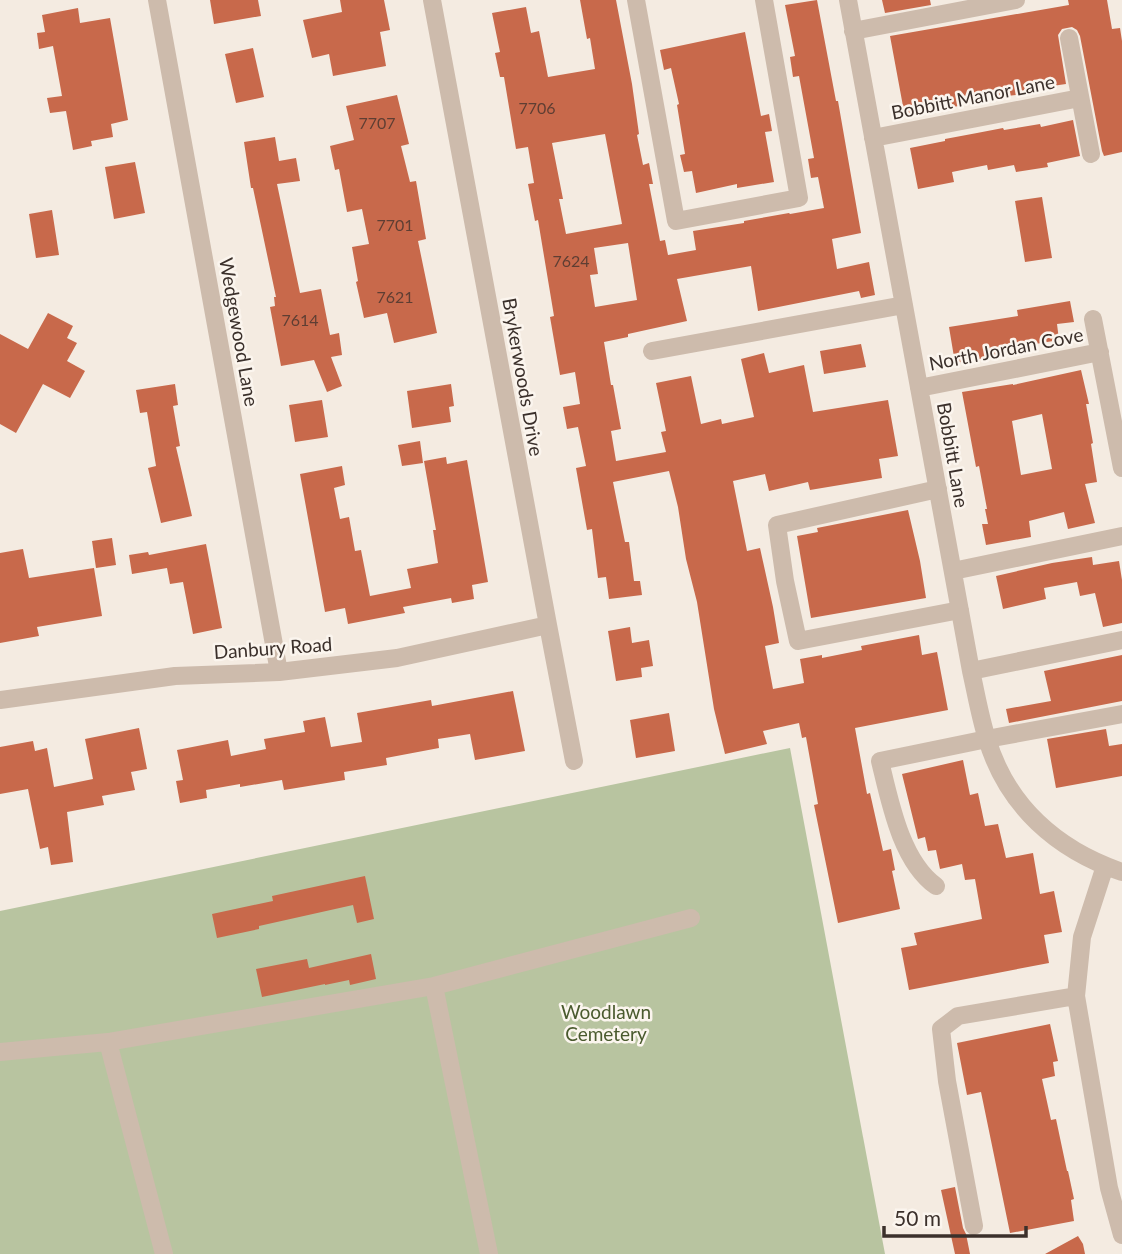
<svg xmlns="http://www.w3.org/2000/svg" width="1122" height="1254" font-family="Lato,sans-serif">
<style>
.green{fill:#b8c4a0}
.building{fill:#c8694b;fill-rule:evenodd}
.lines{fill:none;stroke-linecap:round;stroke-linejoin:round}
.minor{stroke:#cdbbac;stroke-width:18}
.labels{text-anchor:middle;stroke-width:5;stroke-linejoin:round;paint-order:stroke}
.number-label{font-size:16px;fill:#5e3e33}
.street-label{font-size:19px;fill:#3b302b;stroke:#fbf5ee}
.park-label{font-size:19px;fill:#4a5a2e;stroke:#fbf5ee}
</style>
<rect width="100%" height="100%" fill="#f4ebe1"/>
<path class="green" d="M 790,748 L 885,1254 L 0,1254 L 0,911 Z"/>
<path class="building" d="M 210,0 L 258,0 L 261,16 L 214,24 Z
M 340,0 L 384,0 L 390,30 L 380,32 L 386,66 L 333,76 L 329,54 L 312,58 L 303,20 L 342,12 Z
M 580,0 L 616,0 L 632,84 L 639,134 L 637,135 L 643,165 L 649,163 L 653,184 L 649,184 L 660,241 L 665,240 L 668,255 L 696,250 L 693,231 L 744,223 L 744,221 L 789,213 L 790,214 L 824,208 L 818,177 L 811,178 L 808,159 L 814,158 L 799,76 L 793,77 L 790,57 L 795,56 L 785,5 L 817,0 L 836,101 L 838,101 L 861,233 L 832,239 L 837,269 L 869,262 L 875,295 L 861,298 L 859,291 L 758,311 L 751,266 L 677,279 L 687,321 L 628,334 L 628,337 L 604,342 L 611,385 L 613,385 L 621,429 L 611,431 L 616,461 L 666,452 L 661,432 L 666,431 L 656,383 L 691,376 L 701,424 L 721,419 L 722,424 L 754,417 L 741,359 L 764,353 L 769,373 L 804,365 L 813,412 L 888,400 L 898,456 L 879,459 L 882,478 L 810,490 L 808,482 L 769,491 L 765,474 L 733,481 L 747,551 L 760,548 L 773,607 L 779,643 L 765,646 L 773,689 L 804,683 L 800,659 L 822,655 L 822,658 L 862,650 L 861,646 L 919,635 L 922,655 L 937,652 L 948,710 L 855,728 L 867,794 L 870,793 L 883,851 L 891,849 L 895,870 L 892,871 L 900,909 L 838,923 L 814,805 L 818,804 L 806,737 L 802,738 L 799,723 L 763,731 L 767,744 L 725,754 L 714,709 L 697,602 L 686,559 L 678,507 L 669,471 L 613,482 L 625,542 L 629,542 L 634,581 L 640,581 L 642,595 L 609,599 L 606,577 L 598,578 L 592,529 L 587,530 L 576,468 L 586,466 L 578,427 L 567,429 L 563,407 L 580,404 L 575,372 L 560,375 L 550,317 L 554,316 L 538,220 L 535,221 L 528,184 L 534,183 L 528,147 L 516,149 L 504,77 L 500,77 L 495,53 L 500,52 L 492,13 L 526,7 L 531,33 L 539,31 L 548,77 L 595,69 L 590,38 L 587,39 ZM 605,134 L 622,224 L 566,234 L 559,199 L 563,199 L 552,143 ZM 628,243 L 637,300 L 595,307 L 590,275 L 598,274 L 594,248 Z
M 882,0 L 930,0 L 931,5 L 885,13 Z
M 1068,0 L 1107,0 L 1112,29 L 1120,28 L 1122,41 L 1122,152 L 1104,156 L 1102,151 L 1080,36 L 1077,30 L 1072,27 L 1062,29 L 1058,35 L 1066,84 L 1031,89 L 1032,93 L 1007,96 L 905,117 L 890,36 L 1069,5 Z
M 78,8 L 80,23 L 110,18 L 128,120 L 111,124 L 113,137 L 91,141 L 92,146 L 73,150 L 66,111 L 50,113 L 47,98 L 62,96 L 53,46 L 39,49 L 37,33 L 45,32 L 42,15 Z
M 745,32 L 761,116 L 769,114 L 772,131 L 765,132 L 774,182 L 737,188 L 737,184 L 696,193 L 692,171 L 684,172 L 680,155 L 685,154 L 677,105 L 679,104 L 671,68 L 664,70 L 660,50 Z
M 253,48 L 264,97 L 236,103 L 225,54 Z
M 397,95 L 409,144 L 401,146 L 410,182 L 416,181 L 426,239 L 418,241 L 437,333 L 394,343 L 387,313 L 364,318 L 356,282 L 358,281 L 352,247 L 369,244 L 362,209 L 347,212 L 339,169 L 335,170 L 330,146 L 354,140 L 346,106 Z
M 1073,120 L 1080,156 L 1047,163 L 1048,167 L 1016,172 L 1014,165 L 988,170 L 987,165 L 952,172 L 954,182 L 918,189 L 910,148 L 945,141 L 945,139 L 977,133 L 1003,128 L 1004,130 L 1040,124 L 1041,127 Z
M 275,137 L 279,161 L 296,158 L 300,181 L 277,184 L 300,293 L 321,289 L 330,335 L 339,333 L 342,355 L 331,357 L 342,386 L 327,392 L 314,360 L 281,366 L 270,307 L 275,306 L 274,297 L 276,297 L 253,188 L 251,188 L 244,142 Z
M 135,162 L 145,213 L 114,219 L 105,167 Z
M 1042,197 L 1052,258 L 1025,262 L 1015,201 Z
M 52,210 L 59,255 L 36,258 L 29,214 Z
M 1070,301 L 1074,322 L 1057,324 L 1059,340 L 1011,348 L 1012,354 L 955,363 L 949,327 L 1018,316 L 1017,310 Z
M 48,313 L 73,326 L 67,338 L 77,343 L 67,361 L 85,371 L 70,398 L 43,384 L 16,433 L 0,424 L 0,334 L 28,349 Z
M 861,344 L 866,367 L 824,374 L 820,351 Z
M 1081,370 L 1089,404 L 1086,404 L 1093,443 L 1091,444 L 1097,482 L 1085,484 L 1095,523 L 1068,529 L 1064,512 L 1029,521 L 1031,537 L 986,545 L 982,524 L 988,524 L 985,509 L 987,509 L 979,466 L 976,467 L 962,392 L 1013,384 L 1013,385 ZM 1042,414 L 1052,469 L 1021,475 L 1012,421 Z
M 175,384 L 178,405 L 173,406 L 180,446 L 176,447 L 192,516 L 161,523 L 148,468 L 156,466 L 147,412 L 140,413 L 136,390 Z
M 451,384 L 454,406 L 449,407 L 451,422 L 412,428 L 407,391 Z
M 322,400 L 328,437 L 295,442 L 289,405 Z
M 420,441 L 423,463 L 402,466 L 398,445 Z
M 446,457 L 447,464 L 467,460 L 488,582 L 472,585 L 474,599 L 452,603 L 451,598 L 403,607 L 405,613 L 348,624 L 345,608 L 325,612 L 300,474 L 342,466 L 345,485 L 334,488 L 340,519 L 349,517 L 355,551 L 361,550 L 370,596 L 411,588 L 407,569 L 438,563 L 433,530 L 436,530 L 424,461 Z
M 908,510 L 920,561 L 926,598 L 811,618 L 797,536 L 818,532 L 817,528 Z
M 112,538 L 116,565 L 96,568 L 92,541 Z
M 206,544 L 222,628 L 193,634 L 183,582 L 170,584 L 167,568 L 132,574 L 129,555 L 148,552 L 149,555 Z
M 23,549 L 29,578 L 94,568 L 102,616 L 37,627 L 39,636 L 0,643 L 0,553 Z
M 1092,557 L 1093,565 L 1119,561 L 1122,580 L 1122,623 L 1103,627 L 1095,593 L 1080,596 L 1077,582 L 1044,588 L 1046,599 L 1003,609 L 996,576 L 1052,563 Z
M 630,627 L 632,643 L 649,640 L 653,666 L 641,668 L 642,677 L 616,681 L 608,631 Z
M 1122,655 L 1122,701 L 1009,723 L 1006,709 L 1051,701 L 1044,671 Z
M 513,691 L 525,751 L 475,760 L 470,734 L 438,739 L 439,748 L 386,758 L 387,765 L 344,772 L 345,780 L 284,790 L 282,780 L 240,787 L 240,784 L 206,790 L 207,798 L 180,803 L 176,781 L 183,780 L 177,750 L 228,740 L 231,756 L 266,749 L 264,739 L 305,732 L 303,721 L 325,717 L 331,747 L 362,742 L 357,713 L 431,700 L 432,706 Z
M 669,713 L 675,751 L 636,758 L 630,720 Z
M 139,728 L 147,769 L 131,772 L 135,790 L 102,796 L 104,805 L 67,812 L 73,862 L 51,865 L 48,847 L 40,849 L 28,789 L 0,794 L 0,747 L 33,741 L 35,751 L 47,748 L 54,787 L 93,779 L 85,739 Z
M 1106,729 L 1109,746 L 1122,744 L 1122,776 L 1056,788 L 1047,739 Z
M 963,760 L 970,795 L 978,793 L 985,826 L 998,824 L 1006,858 L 1033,853 L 1040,894 L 1054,891 L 1062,932 L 1044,935 L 1049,963 L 909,990 L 901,948 L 917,945 L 914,933 L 982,919 L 975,879 L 965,880 L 962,864 L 940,869 L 936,850 L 928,851 L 925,837 L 918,839 L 902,774 Z
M 365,876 L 374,919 L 357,923 L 353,905 L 259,926 L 259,929 L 217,938 L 212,914 L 273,901 L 272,896 Z
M 371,954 L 376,979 L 350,985 L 349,980 L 325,985 L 325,984 L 262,997 L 256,969 L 307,959 L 309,968 Z
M 1050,1024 L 1058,1061 L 1053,1062 L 1055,1076 L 1042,1079 L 1051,1120 L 1056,1119 L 1067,1171 L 1068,1171 L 1074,1199 L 1071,1200 L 1074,1221 L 1010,1233 L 981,1092 L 967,1095 L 957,1043 Z
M 955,1187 L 963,1228 L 966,1234 L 970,1254 L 955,1254 L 941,1190 Z
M 1078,1236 L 1083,1244 L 1085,1254 L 1045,1254 Z"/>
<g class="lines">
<path class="minor" d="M 157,0 L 279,672
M 432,0 L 548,625 L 574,761
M 636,0 L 676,221 L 799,198 L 764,0
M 848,0 L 971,671 C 976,693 980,717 987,739 C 1007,806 1057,850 1122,872
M 853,31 L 1016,0
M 1069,38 L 1091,154
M 873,138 L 1080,98
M 1093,319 L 1122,468
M 652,351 L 904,305
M 919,388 L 1100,352
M 938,489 L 777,525 L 785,581 L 798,641 L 960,610
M 953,571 L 1122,536
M 971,671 L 1122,640
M 0,700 L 175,676 L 279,672 L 397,658 L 548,625
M 1105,866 L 1082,937 L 1076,996 L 1109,1188 L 1122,1235
M 936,886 C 901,861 890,802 880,761 L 987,739 L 1122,714
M 434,986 L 489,1254
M 108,1042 L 164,1254
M 0,1052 L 108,1042 L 434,986 L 691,918
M 974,1226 L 947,1081 L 941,1029 L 958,1016 L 1076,996"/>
</g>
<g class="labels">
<g class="number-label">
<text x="537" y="114">7706</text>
<text x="377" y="129">7707</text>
<text x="395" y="231">7701</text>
<text x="571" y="267">7624</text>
<text x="395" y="303">7621</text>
<text x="300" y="326">7614</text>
</g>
<g class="street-label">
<text transform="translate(973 97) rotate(-11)" y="7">Bobbitt Manor Lane</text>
<text transform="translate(239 332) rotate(80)" y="7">Wedgewood Lane</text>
<text transform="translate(1006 349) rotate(-11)" y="7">North Jordan Cove</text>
<text transform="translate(523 377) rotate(80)" y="7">Brykerwoods Drive</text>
<text transform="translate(953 455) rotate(80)" y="7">Bobbitt Lane</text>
<text transform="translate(273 648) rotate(-4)" y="7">Danbury Road</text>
</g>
<g class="park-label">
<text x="606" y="1019">Woodlawn<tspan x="606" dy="22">Cemetery</tspan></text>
</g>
</g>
<path d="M884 1226v10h142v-10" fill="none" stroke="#3b302b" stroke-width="3.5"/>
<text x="894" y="1226" font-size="21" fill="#3b302b" stroke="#fbf5ee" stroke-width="5" paint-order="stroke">50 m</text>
</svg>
